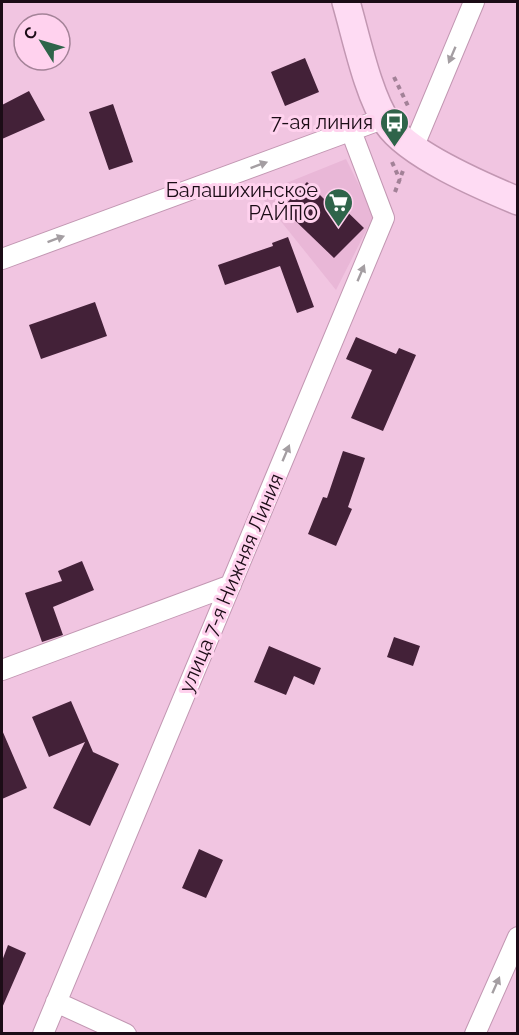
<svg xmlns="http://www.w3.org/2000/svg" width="519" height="1035" font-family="Raleway,sans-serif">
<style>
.built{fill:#e9b7d7}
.building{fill:#432138}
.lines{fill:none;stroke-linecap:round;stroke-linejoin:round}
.street-casing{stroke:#c297b2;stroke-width:22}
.secondary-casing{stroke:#c297b2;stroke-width:30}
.path{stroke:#a28197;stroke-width:4;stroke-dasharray:4.5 4.5;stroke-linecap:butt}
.street{stroke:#fff;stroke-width:20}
.secondary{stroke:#fedbf3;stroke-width:27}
.oneway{fill:#a49ea2}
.labels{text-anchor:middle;stroke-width:6;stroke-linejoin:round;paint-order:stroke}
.poi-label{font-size:20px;fill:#1b0c16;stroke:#ffd2ee;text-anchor:end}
.street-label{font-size:20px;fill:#1b0c16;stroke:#ffd2ee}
</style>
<rect width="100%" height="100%" fill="#f1c5e1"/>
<path class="built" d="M 346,159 L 374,215 L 336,290 L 259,194 Z"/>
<path class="building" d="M 305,58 L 319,92 L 285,106 L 271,72 Z
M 29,91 L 45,120 L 2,139 L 2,105 Z
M 113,104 L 133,162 L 109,170 L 89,112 Z
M 307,182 L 327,202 L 332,197 L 364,228 L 334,258 L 282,208 Z
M 288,237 L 314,307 L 297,313 L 280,266 L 225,285 L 218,265 L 273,246 L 272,243 Z
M 95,302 L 107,336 L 41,359 L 29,325 Z
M 356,337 L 396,354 L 399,348 L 416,355 L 383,431 L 351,418 L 372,370 L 346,359 Z
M 343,451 L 365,458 L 348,507 L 352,509 L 336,546 L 308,534 L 323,497 L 327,498 Z
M 82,561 L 94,590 L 53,607 L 63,635 L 42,642 L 25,593 L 62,581 L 58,571 Z
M 394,637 L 420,646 L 413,666 L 387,657 Z
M 269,646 L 321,668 L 314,685 L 294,676 L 286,695 L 254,682 Z
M 71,701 L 93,752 L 119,764 L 90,826 L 53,808 L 85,742 L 49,757 L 32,717 Z
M 2,730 L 27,788 L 2,799 Z
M 199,849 L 223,860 L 206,898 L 182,888 Z
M 8,945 L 26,953 L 2,1008 L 2,961 Z"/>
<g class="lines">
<defs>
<path id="street" d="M 413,148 L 474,2
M 2,259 L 385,118
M 2,670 L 231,585
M 56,1002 L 126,1034
M 43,1034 L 384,218 L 351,131
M 475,1034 L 518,937"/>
<path id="secondary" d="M 346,2 C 356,36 368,96 388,124 C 409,155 482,186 518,201"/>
</defs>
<use href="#street" class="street-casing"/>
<use href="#secondary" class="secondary-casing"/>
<path class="path" d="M 394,77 L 409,108
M 392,162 L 400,180
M 395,192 L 404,168"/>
<use href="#street" class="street"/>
<use href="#secondary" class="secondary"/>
</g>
<defs><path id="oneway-solid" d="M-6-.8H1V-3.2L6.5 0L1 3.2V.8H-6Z" transform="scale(1.5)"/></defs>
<g class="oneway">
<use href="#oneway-solid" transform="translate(452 55) rotate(113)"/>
<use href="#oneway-solid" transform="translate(259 165) rotate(-20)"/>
<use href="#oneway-solid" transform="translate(56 239) rotate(-20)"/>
<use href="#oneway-solid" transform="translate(361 273) rotate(-67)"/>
<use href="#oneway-solid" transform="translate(286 453) rotate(-67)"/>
<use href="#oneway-solid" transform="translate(496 985) rotate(-66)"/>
</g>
<defs>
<symbol id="bus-pin" viewBox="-11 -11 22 30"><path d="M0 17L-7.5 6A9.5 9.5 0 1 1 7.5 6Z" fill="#2f644a" stroke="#ffd2ee"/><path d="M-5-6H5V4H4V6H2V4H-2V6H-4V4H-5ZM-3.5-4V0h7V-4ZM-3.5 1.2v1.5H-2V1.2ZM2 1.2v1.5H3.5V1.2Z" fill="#fff"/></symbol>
<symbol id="supermarket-pin" viewBox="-11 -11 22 30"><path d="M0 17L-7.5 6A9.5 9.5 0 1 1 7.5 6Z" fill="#2f644a" stroke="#ffd2ee"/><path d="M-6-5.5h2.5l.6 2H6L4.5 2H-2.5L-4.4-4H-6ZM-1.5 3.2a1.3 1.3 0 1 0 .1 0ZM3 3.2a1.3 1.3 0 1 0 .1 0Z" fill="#fff"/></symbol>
</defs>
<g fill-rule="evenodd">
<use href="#bus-pin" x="378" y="106" width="33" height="45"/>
<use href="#supermarket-pin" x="322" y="186" width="33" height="45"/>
</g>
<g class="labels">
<g class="poi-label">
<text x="373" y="129">7-ая линия</text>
<text x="318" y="197">Балашихинское<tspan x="318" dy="23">РАЙПО</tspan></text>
</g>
<g class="street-label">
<text transform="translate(231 583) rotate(-67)" y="7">улица 7-я Нижняя Линия</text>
</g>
</g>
<rect width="519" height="1035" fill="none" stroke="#1b0c16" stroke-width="6"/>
<g transform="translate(42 42) rotate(307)"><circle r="28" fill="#ffd2ee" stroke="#a48398" stroke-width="1.5"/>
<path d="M0-4.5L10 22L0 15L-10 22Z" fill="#2f644a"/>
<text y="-9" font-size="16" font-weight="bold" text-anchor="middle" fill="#1b0c16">С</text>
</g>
</svg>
